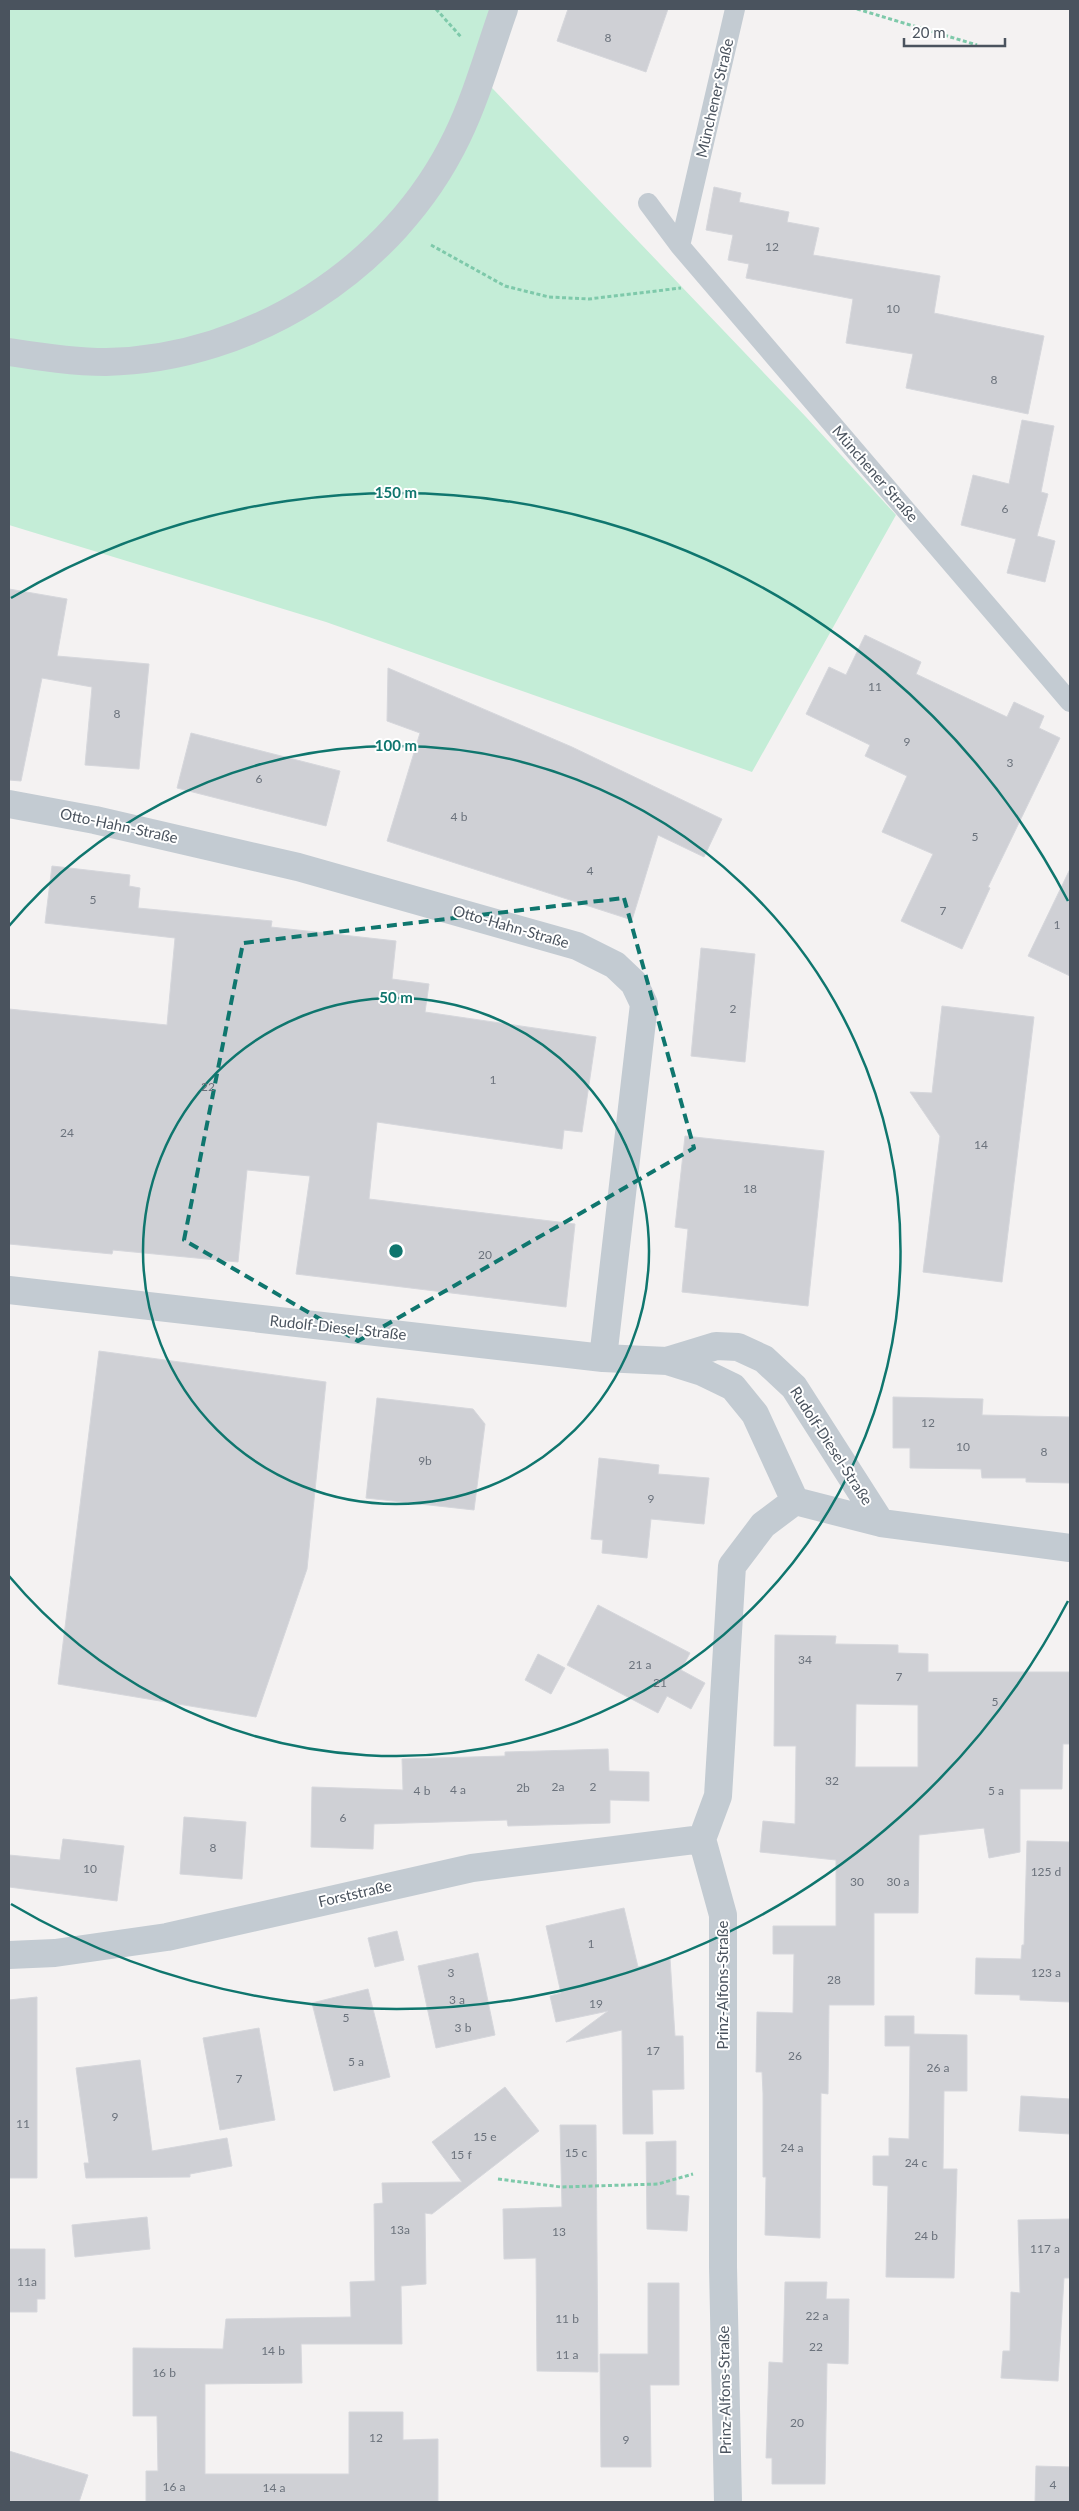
<svg xmlns="http://www.w3.org/2000/svg" width="1079" height="2511" font-family="Lato,sans-serif">
<style>
.green{fill:#c4edd7}
.building{fill:#cfd0d5;stroke:#d6d7dc;fill-rule:evenodd}
.lines{fill:none;stroke-linecap:round;stroke-linejoin:round}
.path{stroke:#7ec9aa;stroke-width:3;stroke-dasharray:4 2.5;stroke-linecap:butt}
.service{stroke:#c3cbd2;stroke-width:20}
.minor{stroke:#c3cbd2;stroke-width:28}
.marked{fill:none;stroke:#0f766e;stroke-width:4;stroke-dasharray:10 6;stroke-linejoin:round}
.ring{fill:none;stroke:#0f766e;stroke-width:2.5}
.labels{text-anchor:middle;stroke-width:4;stroke-linejoin:round;paint-order:stroke}
.number-label{font-size:12px;fill:#6b727c}
.street-label{font-size:15px;fill:#4a535e;stroke:#fff}
.centre{fill:#0f766e;stroke:#fff;stroke-width:2.5}
.ring-label{font-size:15px;text-anchor:middle;font-weight:bold;fill:#0f766e;stroke:#fff;stroke-width:4;stroke-linejoin:round;paint-order:stroke}
</style>
<rect width="100%" height="100%" fill="#f4f2f2"/>
<path class="green" d="M 9,9 L 492,9 L 472,67 L 806,417 L 896,515 L 752,772 L 326,622 L 9,525 Z"/>
<path class="building" d="M 568,9 L 668,9 L 646,72 L 557,41 Z
M 714,187 L 741,193 L 739,202 L 789,212 L 787,222 L 819,228 L 813,255 L 940,276 L 934,313 L 1044,336 L 1028,414 L 906,388 L 913,354 L 846,343 L 853,299 L 746,278 L 749,264 L 728,260 L 733,235 L 706,230 Z
M 1022,420 L 1054,426 L 1041,492 L 1048,494 L 1037,536 L 1055,541 L 1045,582 L 1007,573 L 1016,539 L 961,525 L 973,475 L 1009,484 Z
M 9,589 L 67,599 L 57,656 L 149,664 L 139,769 L 85,765 L 92,687 L 42,678 L 21,781 L 9,780 Z
M 865,635 L 921,662 L 916,674 L 1007,717 L 1014,702 L 1044,716 L 1039,728 L 1060,738 L 988,887 L 990,888 L 962,949 L 901,921 L 933,854 L 882,832 L 907,776 L 865,756 L 870,745 L 806,714 L 829,667 L 846,675 Z
M 388,668 L 572,747 L 722,819 L 704,857 L 658,835 L 632,920 L 387,841 L 420,733 L 387,721 Z
M 191,733 L 340,771 L 326,826 L 177,788 Z
M 52,866 L 130,875 L 129,886 L 140,888 L 138,908 L 272,921 L 271,927 L 396,941 L 392,979 L 429,984 L 425,1012 L 596,1037 L 582,1132 L 564,1130 L 562,1149 L 377,1122 L 369,1199 L 575,1224 L 566,1307 L 296,1274 L 310,1176 L 247,1170 L 238,1262 L 113,1250 L 112,1254 L 9,1244 L 9,1009 L 167,1025 L 175,938 L 45,923 Z
M 1070,869 L 1070,976 L 1028,956 Z
M 701,948 L 755,954 L 745,1062 L 691,1056 Z
M 942,1006 L 1034,1017 L 1002,1282 L 923,1272 L 940,1136 L 910,1092 L 932,1093 Z
M 685,1136 L 824,1151 L 808,1306 L 682,1292 L 688,1229 L 675,1227 Z
M 99,1351 L 326,1382 L 307,1569 L 256,1717 L 58,1684 Z
M 893,1397 L 983,1399 L 982,1415 L 1070,1417 L 1070,1483 L 1026,1482 L 1026,1478 L 982,1478 L 981,1469 L 910,1468 L 910,1448 L 893,1448 Z
M 377,1398 L 473,1409 L 485,1424 L 474,1510 L 366,1498 Z
M 599,1458 L 659,1465 L 658,1474 L 709,1478 L 704,1524 L 651,1519 L 647,1558 L 602,1553 L 603,1540 L 591,1539 Z
M 598,1605 L 690,1653 L 681,1670 L 705,1683 L 691,1709 L 667,1696 L 658,1713 L 567,1665 Z
M 775,1635 L 836,1636 L 835,1644 L 898,1645 L 898,1653 L 928,1654 L 928,1672 L 1070,1672 L 1070,1744 L 1063,1744 L 1062,1789 L 1020,1789 L 1020,1852 L 989,1858 L 984,1828 L 919,1835 L 918,1913 L 874,1913 L 874,2005 L 829,2005 L 828,2094 L 821,2093 L 820,2238 L 765,2235 L 766,2177 L 763,2177 L 763,2093 L 762,2072 L 756,2072 L 757,2012 L 793,2013 L 794,1954 L 773,1954 L 773,1926 L 836,1926 L 836,1860 L 760,1852 L 763,1821 L 795,1824 L 796,1746 L 774,1746 ZM 856,1704 L 918,1705 L 918,1767 L 855,1767 Z
M 538,1654 L 565,1668 L 551,1694 L 525,1680 Z
M 608,1749 L 609,1771 L 649,1772 L 649,1801 L 610,1800 L 610,1823 L 508,1826 L 507,1820 L 374,1824 L 373,1849 L 311,1847 L 312,1787 L 403,1790 L 402,1759 L 505,1756 L 505,1752 Z
M 184,1817 L 246,1822 L 242,1879 L 180,1874 Z
M 63,1839 L 124,1846 L 117,1901 L 9,1887 L 9,1855 L 60,1860 Z
M 1027,1841 L 1070,1842 L 1070,2002 L 1020,2000 L 1020,1995 L 975,1994 L 976,1958 L 1021,1959 L 1022,1945 L 1024,1945 Z
M 624,1908 L 638,1967 L 670,1958 L 675,2036 L 683,2036 L 684,2089 L 652,2090 L 653,2134 L 623,2134 L 622,2030 L 566,2042 L 608,2011 L 556,2022 L 550,1996 L 561,1993 L 546,1926 Z
M 397,1931 L 404,1960 L 375,1967 L 368,1938 Z
M 478,1953 L 495,2035 L 436,2048 L 418,1966 Z
M 368,1989 L 390,2077 L 334,2091 L 312,2003 Z
M 37,1997 L 37,2178 L 9,2178 L 9,2000 Z
M 885,2016 L 914,2016 L 914,2034 L 967,2035 L 967,2091 L 944,2091 L 943,2169 L 957,2169 L 954,2278 L 886,2277 L 888,2186 L 873,2185 L 873,2156 L 889,2156 L 889,2138 L 909,2139 L 910,2046 L 885,2046 Z
M 259,2028 L 275,2120 L 220,2130 L 203,2038 Z
M 140,2060 L 152,2151 L 227,2138 L 232,2166 L 190,2174 L 190,2177 L 86,2178 L 84,2163 L 89,2163 L 76,2068 Z
M 505,2087 L 539,2131 L 432,2214 L 425,2213 L 426,2284 L 401,2286 L 402,2344 L 301,2344 L 302,2383 L 205,2384 L 205,2474 L 349,2474 L 349,2412 L 403,2412 L 403,2440 L 438,2439 L 438,2502 L 146,2502 L 146,2471 L 158,2471 L 157,2416 L 133,2416 L 133,2348 L 223,2349 L 226,2319 L 351,2317 L 350,2282 L 375,2281 L 374,2204 L 383,2203 L 382,2183 L 462,2182 L 432,2142 Z
M 1021,2096 L 1070,2099 L 1070,2134 L 1019,2131 Z
M 560,2125 L 596,2125 L 598,2372 L 537,2371 L 536,2258 L 504,2259 L 503,2209 L 562,2207 Z
M 676,2141 L 676,2195 L 689,2196 L 687,2231 L 647,2229 L 646,2142 Z
M 147,2217 L 150,2249 L 75,2257 L 72,2225 Z
M 1070,2219 L 1070,2278 L 1064,2278 L 1058,2381 L 1001,2378 L 1003,2351 L 1010,2351 L 1011,2292 L 1020,2293 L 1018,2220 Z
M 9,2249 L 45,2249 L 45,2299 L 37,2299 L 37,2312 L 9,2312 Z
M 785,2282 L 827,2282 L 826,2299 L 849,2299 L 848,2364 L 827,2363 L 825,2484 L 772,2484 L 772,2458 L 766,2458 L 769,2362 L 783,2363 Z
M 648,2283 L 679,2283 L 679,2385 L 650,2385 L 651,2467 L 601,2467 L 600,2354 L 648,2354 Z
M 9,2451 L 88,2475 L 79,2502 L 9,2502 Z
M 1036,2466 L 1070,2467 L 1070,2502 L 1035,2502 Z"/>
<g class="lines">
<path class="path" d="M 436,9 L 462,38
M 857,9 L 977,45
M 431,245 L 505,286 L 549,297 L 589,299 L 681,288
M 498,2179 L 561,2187 L 658,2184 L 693,2174"/>
<path class="service" d="M 648,203 L 680,246 L 1070,702
M 680,246 L 735,9"/>
<path class="minor" d="M 9,352 C 41,357 74,362 106,362 C 252,359 394,268 457,137 C 477,96 489,51 504,9
M 9,804 L 95,820 L 298,867 L 577,946 L 615,965 L 634,983 L 644,1004 L 603,1358
M 9,1290 L 603,1358 L 667,1361 L 702,1372 L 733,1387 L 755,1414 L 795,1501
M 667,1361 L 716,1346 L 738,1347 L 764,1359 L 794,1387 L 881,1523
M 795,1501 L 881,1523 L 1070,1548
M 9,1955 L 55,1953 L 167,1937 L 472,1868 L 702,1839
M 728,2502 L 723,2267 L 723,1915 L 702,1839 L 718,1796 L 732,1566 L 763,1525 L 795,1501"/>
</g>
<path class="marked" d="M 624,898 L 694,1148 L 358,1341 L 184,1240 L 243,943 Z"/>
<g class="ring">
<circle cx="396" cy="1251" r="253"/>
<path d="M9 926A505 505 0 1 1 9 1576"/>
<path d="M1068 1601A758 758 0 0 1 11 1904M11 598A758 758 0 0 1 1068 901"/>
</g>
<g class="labels">
<g class="number-label">
<text x="608" y="42">8</text>
<text x="772" y="251">12</text>
<text x="893" y="313">10</text>
<text x="994" y="384">8</text>
<text x="1005" y="513">6</text>
<text x="875" y="691">11</text>
<text x="117" y="718">8</text>
<text x="907" y="746">9</text>
<text x="1010" y="767">3</text>
<text x="259" y="783">6</text>
<text x="459" y="821">4 b</text>
<text x="975" y="841">5</text>
<text x="590" y="875">4</text>
<text x="93" y="904">5</text>
<text x="943" y="915">7</text>
<text x="1057" y="929">1</text>
<text x="733" y="1013">2</text>
<text x="493" y="1084">1</text>
<text x="208" y="1091">22</text>
<text x="67" y="1137">24</text>
<text x="981" y="1149">14</text>
<text x="750" y="1193">18</text>
<text x="485" y="1259">20</text>
<text x="928" y="1427">12</text>
<text x="963" y="1451">10</text>
<text x="1044" y="1456">8</text>
<text x="425" y="1465">9b</text>
<text x="651" y="1503">9</text>
<text x="805" y="1664">34</text>
<text x="640" y="1669">21 a</text>
<text x="899" y="1681">7</text>
<text x="660" y="1687">21</text>
<text x="995" y="1706">5</text>
<text x="832" y="1785">32</text>
<text x="558" y="1791">2a</text>
<text x="593" y="1791">2</text>
<text x="523" y="1792">2b</text>
<text x="458" y="1794">4 a</text>
<text x="422" y="1795">4 b</text>
<text x="996" y="1795">5 a</text>
<text x="343" y="1822">6</text>
<text x="213" y="1852">8</text>
<text x="90" y="1873">10</text>
<text x="1046" y="1876">125 d</text>
<text x="857" y="1886">30</text>
<text x="898" y="1886">30 a</text>
<text x="591" y="1948">1</text>
<text x="451" y="1977">3</text>
<text x="1046" y="1977">123 a</text>
<text x="834" y="1984">28</text>
<text x="457" y="2004">3 a</text>
<text x="596" y="2008">19</text>
<text x="346" y="2022">5</text>
<text x="463" y="2032">3 b</text>
<text x="653" y="2055">17</text>
<text x="795" y="2060">26</text>
<text x="356" y="2066">5 a</text>
<text x="938" y="2072">26 a</text>
<text x="239" y="2083">7</text>
<text x="115" y="2121">9</text>
<text x="23" y="2128">11</text>
<text x="485" y="2141">15 e</text>
<text x="792" y="2152">24 a</text>
<text x="576" y="2157">15 c</text>
<text x="461" y="2159">15 f</text>
<text x="916" y="2167">24 c</text>
<text x="400" y="2234">13a</text>
<text x="559" y="2236">13</text>
<text x="926" y="2240">24 b</text>
<text x="1045" y="2253">117 a</text>
<text x="27" y="2286">11a</text>
<text x="817" y="2320">22 a</text>
<text x="567" y="2323">11 b</text>
<text x="816" y="2351">22</text>
<text x="273" y="2355">14 b</text>
<text x="567" y="2359">11 a</text>
<text x="164" y="2377">16 b</text>
<text x="797" y="2427">20</text>
<text x="376" y="2442">12</text>
<text x="626" y="2444">9</text>
<text x="1053" y="2489">4</text>
<text x="174" y="2491">16 a</text>
<text x="274" y="2492">14 a</text>
</g>
<g class="street-label">
<text transform="translate(715 98) rotate(-77)" y="5">Münchener Straße</text>
<text transform="translate(875 474) rotate(49)" y="5">Münchener Straße</text>
<text transform="translate(119 826) rotate(12)" y="5">Otto-Hahn-Straße</text>
<text transform="translate(511 927) rotate(16)" y="5">Otto-Hahn-Straße</text>
<text transform="translate(338 1328) rotate(6)" y="5">Rudolf-Diesel-Straße</text>
<text transform="translate(831 1446) rotate(57)" y="5">Rudolf-Diesel-Straße</text>
<text transform="translate(355 1894) rotate(-13)" y="5">Forststraße</text>
<text transform="translate(723 1985) rotate(-90)" y="5">Prinz-Alfons-Straße</text>
<text transform="translate(725 2390) rotate(-91)" y="5">Prinz-Alfons-Straße</text>
</g>
</g>
<circle cx="396" cy="1251" r="8" class="centre"/>
<g class="ring-label">
<text x="396" y="498">150 m</text>
<text x="396" y="751">100 m</text>
<text x="396" y="1003">50 m</text>
</g>
<rect width="1079" height="2511" fill="none" stroke="#4a535e" stroke-width="20"/>
<path d="M904 38v8h101v-8" fill="none" stroke="#4a535e" stroke-width="2.5"/>
<text x="912" y="38" font-size="15" fill="#4a535e" stroke="#ffffff" stroke-width="4" paint-order="stroke">20 m</text>
</svg>
